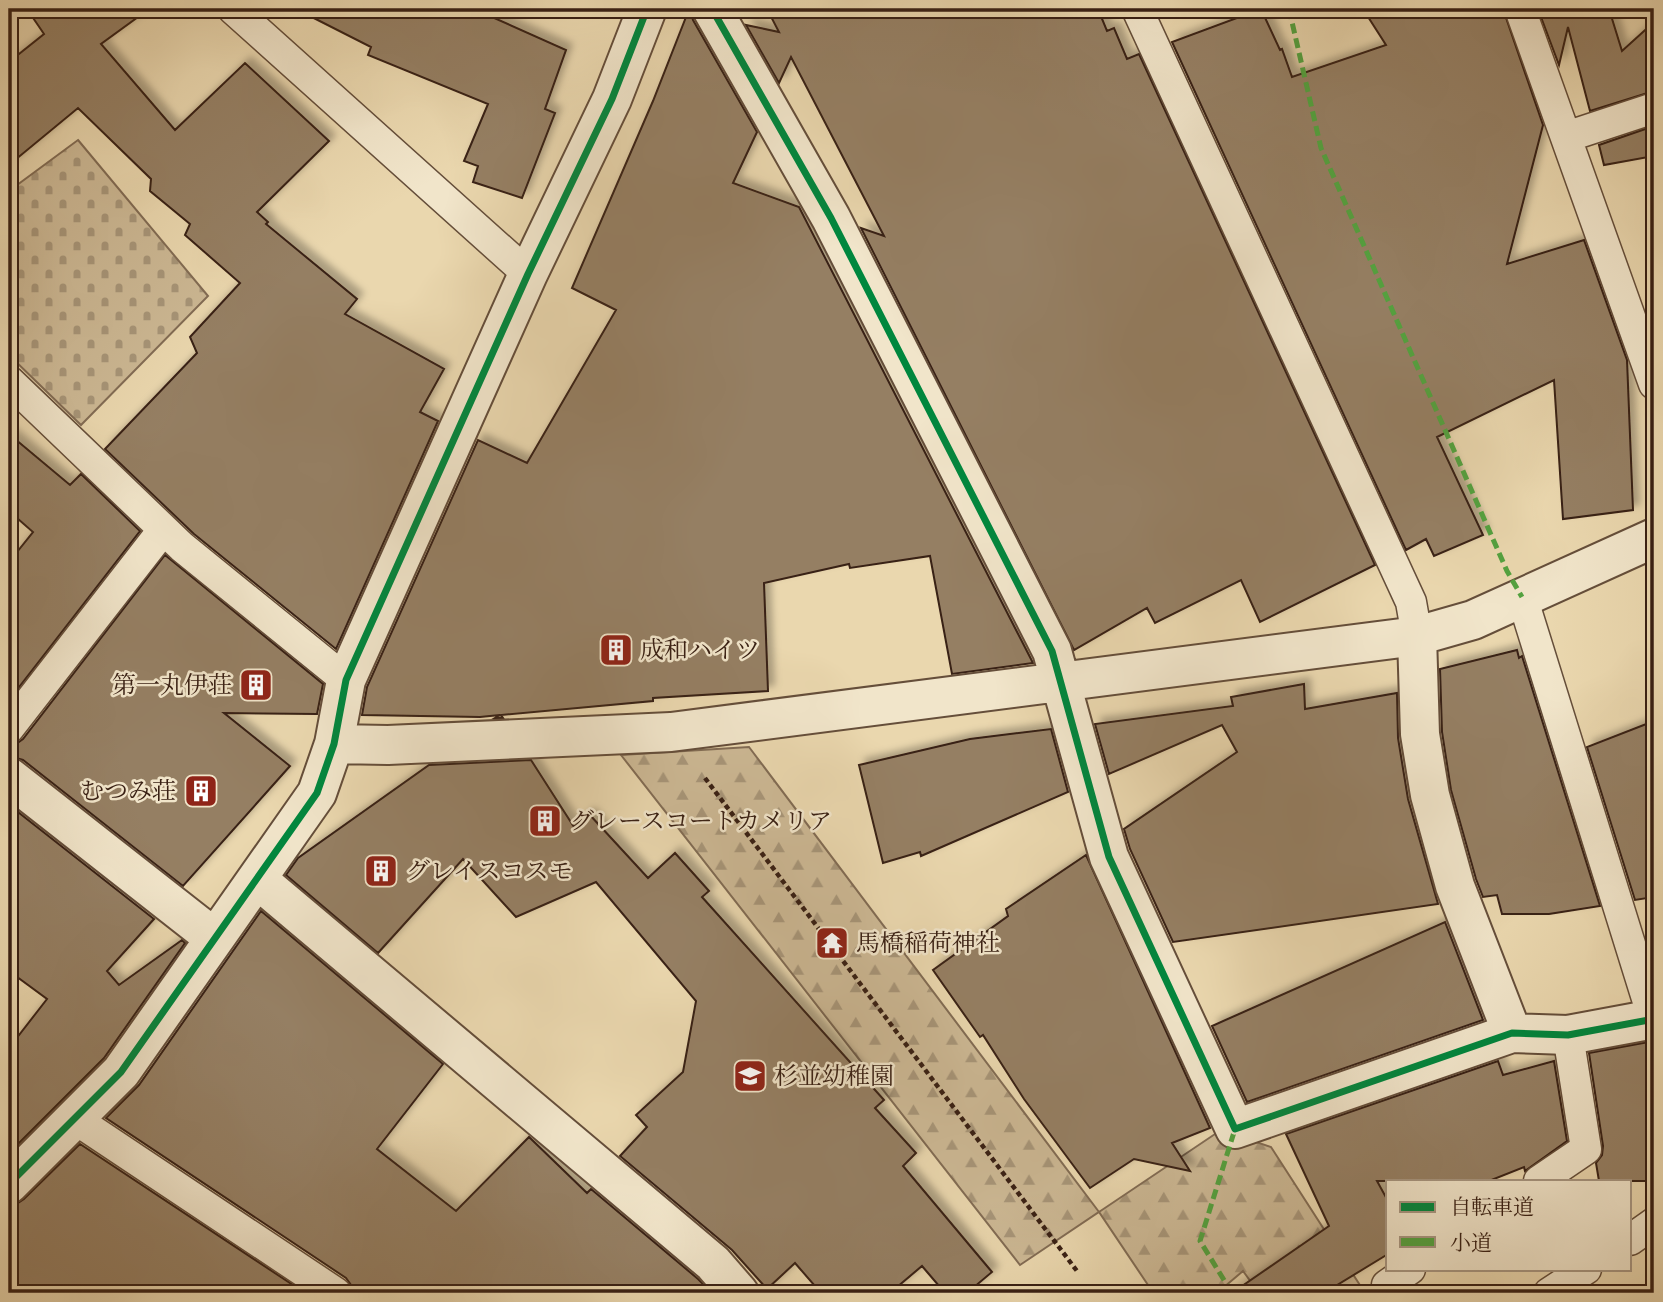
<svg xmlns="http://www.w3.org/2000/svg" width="1663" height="1302" font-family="'IM FELL Great Primer','Noto Serif JP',serif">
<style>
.forest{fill:url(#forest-firs);stroke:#826c54;stroke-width:2}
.cemetery{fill:url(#cemetery-stones);stroke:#826c54;stroke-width:2}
.building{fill:#957f64;stroke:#392014;stroke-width:2;filter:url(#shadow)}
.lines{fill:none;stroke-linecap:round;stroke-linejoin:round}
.lane-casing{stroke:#654e3a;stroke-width:33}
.street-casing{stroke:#654e3a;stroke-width:42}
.path{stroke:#392014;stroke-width:4.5;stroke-dasharray:5 3.5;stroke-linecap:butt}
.lane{stroke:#f1e5ca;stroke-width:30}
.street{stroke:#f1e5ca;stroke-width:38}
.quiet{stroke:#53a23f;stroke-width:5;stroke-dasharray:10 5;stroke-linecap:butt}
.cycleway-casing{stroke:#f1e5ca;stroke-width:11}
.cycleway{stroke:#00873e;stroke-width:7}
.labels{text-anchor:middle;stroke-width:5;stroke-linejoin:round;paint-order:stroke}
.poi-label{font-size:24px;fill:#392014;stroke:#f1e5ca;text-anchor:start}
</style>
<defs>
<pattern id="forest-firs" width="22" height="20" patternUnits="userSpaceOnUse" patternTransform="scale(1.75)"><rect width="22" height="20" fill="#ccb894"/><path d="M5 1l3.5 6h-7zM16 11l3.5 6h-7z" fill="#a79578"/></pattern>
<pattern id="cemetery-stones" width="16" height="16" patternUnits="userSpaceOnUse" patternTransform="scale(1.75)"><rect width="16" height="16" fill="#ccb894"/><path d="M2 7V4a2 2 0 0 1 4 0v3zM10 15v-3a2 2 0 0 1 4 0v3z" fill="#a79578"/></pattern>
<filter id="shadow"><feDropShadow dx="6" dy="-6" stdDeviation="3.5" flood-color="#0004"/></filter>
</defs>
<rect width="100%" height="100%" fill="#ead7ae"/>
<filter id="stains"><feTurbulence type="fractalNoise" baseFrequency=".00286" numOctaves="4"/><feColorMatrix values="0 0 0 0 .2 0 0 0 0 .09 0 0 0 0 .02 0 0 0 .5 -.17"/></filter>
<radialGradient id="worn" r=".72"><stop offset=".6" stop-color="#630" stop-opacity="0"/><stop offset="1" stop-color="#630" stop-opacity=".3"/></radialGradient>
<path class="forest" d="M 749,747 L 1099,1212 L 1221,1130 L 1271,1147 L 1365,1293 L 1259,1293 L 1243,1271 L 1217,1293 L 1147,1293 L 1148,1285 L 1099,1212 L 1020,1265 L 621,755 Z"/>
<path class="cemetery" d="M 78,140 L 208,296 L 81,425 L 9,355 L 9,191 Z"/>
<path class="building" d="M 27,9 L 149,9 L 101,44 L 175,130 L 245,63 L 329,141 L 257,212 L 268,222 L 266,224 L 357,299 L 345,314 L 444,369 L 420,412 L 438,421 L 336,649 L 194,534 L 105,449 L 197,353 L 190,337 L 240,283 L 185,235 L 190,224 L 150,191 L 151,179 L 78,108 L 9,165 L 9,62 L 44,34 Z
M 296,9 L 474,9 L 566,50 L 545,109 L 555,113 L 522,198 L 473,182 L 478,166 L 464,161 L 488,104 L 368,55 L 371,47 Z
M 767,9 L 1098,9 L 1107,31 L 1114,28 L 1127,59 L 1139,54 L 1375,565 L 1260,622 L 1241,580 L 1155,623 L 1147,608 L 1074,650 L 861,228 L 884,236 L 791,57 L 779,83 L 746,25 L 779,32 Z
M 1261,9 L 1280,50 L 1282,49 L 1292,77 L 1386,45 L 1363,9 L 1503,9 L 1543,125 L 1507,264 L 1584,240 L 1627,360 L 1633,510 L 1563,519 L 1554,380 L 1437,437 L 1483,535 L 1434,556 L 1426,539 L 1406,550 L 1172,42 Z
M 1538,9 L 1609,9 L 1622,51 L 1654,22 L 1654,91 L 1590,111 L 1568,27 L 1559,65 Z
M 688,12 L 691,13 L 693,20 L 757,132 L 733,183 L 799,207 L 1033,663 L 952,674 L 930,556 L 850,568 L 849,564 L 764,583 L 768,691 L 653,698 L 653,701 L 501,715 L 503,718 L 495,718 L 500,715 L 480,717 L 362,715 L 367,687 L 478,440 L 527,463 L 616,310 L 572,288 L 653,101 Z
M 1654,126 L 1654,156 L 1604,165 L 1599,145 Z
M 9,434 L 70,485 L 81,474 L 140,531 L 9,700 L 9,562 L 33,532 L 9,511 Z
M 165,555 L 323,684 L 317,714 L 224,713 L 290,766 L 183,886 L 23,760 L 9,756 L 9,745 L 16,744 L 23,739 Z
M 1517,650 L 1519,658 L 1522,656 L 1600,906 L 1549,914 L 1502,914 L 1497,895 L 1483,897 L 1476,879 L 1451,790 L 1442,732 L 1440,669 Z
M 1304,684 L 1305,709 L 1397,693 L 1398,738 L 1408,799 L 1438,904 L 1173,942 L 1130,849 L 1124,829 L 1237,752 L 1222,725 L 1109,774 L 1095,724 L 1233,706 L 1231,697 Z
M 1654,721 L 1654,897 L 1635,900 L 1587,747 Z
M 1051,729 L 1068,792 L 921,856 L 920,852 L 883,863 L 859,765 L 970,739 Z
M 531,760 L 574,827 L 589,814 L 648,878 L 675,853 L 709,891 L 702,897 L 884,1100 L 875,1108 L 916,1153 L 903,1166 L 992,1272 L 967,1293 L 945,1293 L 922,1266 L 890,1293 L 821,1293 L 795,1263 L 767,1289 L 732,1250 L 620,1156 L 647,1127 L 636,1115 L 683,1072 L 696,1001 L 596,882 L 516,917 L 463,859 L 378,953 L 286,875 L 298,858 L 429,765 Z
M 9,805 L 154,919 L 107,971 L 119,985 L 182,940 L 185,943 L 104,1058 L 9,1153 L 9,1048 L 47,999 L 9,971 Z
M 1086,855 L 1210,1128 L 1172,1143 L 1190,1171 L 1134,1159 L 1090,1188 L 1024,1099 L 983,1035 L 980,1037 L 933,970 L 1008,916 L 1006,909 Z
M 261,911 L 443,1064 L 377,1149 L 456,1211 L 529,1137 L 587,1193 L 591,1189 L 698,1279 L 703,1284 L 695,1293 L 353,1293 L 351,1285 L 346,1278 L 106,1118 L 139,1085 Z
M 1445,922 L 1483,1020 L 1247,1102 L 1212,1026 Z
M 1654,1041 L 1654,1181 L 1599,1181 L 1596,1163 L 1602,1155 L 1603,1146 L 1589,1053 Z
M 1498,1061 L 1503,1075 L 1554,1061 L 1567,1141 L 1525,1171 L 1524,1167 L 1489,1181 L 1377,1181 L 1388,1201 L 1388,1254 L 1324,1293 L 1232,1293 L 1329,1226 L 1286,1134 Z
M 80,1144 L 305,1293 L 9,1293 L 9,1205 L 15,1205 L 24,1199 Z"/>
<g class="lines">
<defs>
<path id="lane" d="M 233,9 L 528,274
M 1137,9 L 1411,602 L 1417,636
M 1520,9 L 1654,384
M 1566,137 L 1654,108
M 9,381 L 182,547 L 346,680
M 1522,597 L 1654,1021
M 9,728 L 163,530
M 75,1119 L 336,1293
M 1539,1181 L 1586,1149 L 1568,1035
M 1630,1240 L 1654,1223
M 1387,1285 L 1410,1269
M 1549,1293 L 1586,1269"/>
<path id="street" d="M 712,9 L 831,218 L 1052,651 L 1109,857 L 1235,1129 L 1512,1033 L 1568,1035 L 1654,1019
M 1417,636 L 1420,734 L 1430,795 L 1455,886 L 1512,1033
M 334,744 L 388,745 L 671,732 L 1417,636 L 1473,620 L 1654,538
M 9,777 L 213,937
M 257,879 L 713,1263 L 739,1293
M 9,1184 L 121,1072 L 317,793 L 334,744 L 346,680 L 528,274 L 612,99 L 647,9"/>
</defs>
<use href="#lane" class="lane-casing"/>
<use href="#street" class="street-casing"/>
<path class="path" d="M 705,778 L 1077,1271"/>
<use href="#lane" class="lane"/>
<use href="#street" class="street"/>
<path class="quiet" d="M 1289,9 L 1321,148 L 1507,571 L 1522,597
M 1232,1293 L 1200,1241 L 1235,1129"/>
<defs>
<path id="cycleway" d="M 712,9 L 831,218 L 1052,651 L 1109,857 L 1235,1129 L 1512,1033 L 1568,1035 L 1654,1019
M 9,1184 L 121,1072 L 317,793 L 334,744 L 346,680 L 528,274 L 612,99 L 647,9"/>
</defs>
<use href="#cycleway" class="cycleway-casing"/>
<use href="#cycleway" class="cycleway"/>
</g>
<defs>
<symbol id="building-square" viewBox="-11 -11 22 22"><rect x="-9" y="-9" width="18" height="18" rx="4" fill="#8f2418" stroke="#f1e5ca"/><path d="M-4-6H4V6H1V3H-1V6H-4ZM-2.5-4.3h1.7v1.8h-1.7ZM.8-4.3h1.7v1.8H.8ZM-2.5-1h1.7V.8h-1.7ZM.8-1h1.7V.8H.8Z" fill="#fff"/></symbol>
<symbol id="temple-square" viewBox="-11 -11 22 22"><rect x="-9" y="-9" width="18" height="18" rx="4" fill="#8f2418" stroke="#f1e5ca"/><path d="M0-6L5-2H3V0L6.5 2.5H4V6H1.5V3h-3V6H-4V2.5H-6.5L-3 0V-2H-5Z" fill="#fff"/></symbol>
<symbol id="school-square" viewBox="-11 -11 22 22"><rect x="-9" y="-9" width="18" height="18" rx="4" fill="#8f2418" stroke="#f1e5ca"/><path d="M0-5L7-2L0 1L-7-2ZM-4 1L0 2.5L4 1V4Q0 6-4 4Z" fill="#fff"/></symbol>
</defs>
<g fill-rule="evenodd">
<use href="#building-square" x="597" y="631" width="38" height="38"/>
<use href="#building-square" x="237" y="666" width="38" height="38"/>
<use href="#building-square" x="182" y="772" width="38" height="38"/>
<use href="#building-square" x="526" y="802" width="38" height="38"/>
<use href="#building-square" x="362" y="852" width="38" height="38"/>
<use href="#temple-square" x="813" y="924" width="38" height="38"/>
<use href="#school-square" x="731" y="1057" width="38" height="38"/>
</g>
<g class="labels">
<g class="poi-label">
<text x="640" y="658">成和ハイツ</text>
<text x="232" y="693" text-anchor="end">第一丸伊荘</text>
<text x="176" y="799" text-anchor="end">むつみ荘</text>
<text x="570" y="829">グレースコートカメリア</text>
<text x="406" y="879">グレイスコスモ</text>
<text x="856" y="951">馬橋稲荷神社</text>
<text x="774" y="1084">杉並幼稚園</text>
</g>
</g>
<rect width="1663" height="1302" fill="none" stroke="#ead7ae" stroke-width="35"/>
<rect x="10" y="10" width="1642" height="1281" fill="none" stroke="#392014" stroke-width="3.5"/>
<rect x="18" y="18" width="1628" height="1267" fill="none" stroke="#392014" stroke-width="2"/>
<rect x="1386" y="1180" width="245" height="91" fill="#f1e5ca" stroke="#a79681" stroke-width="2"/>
<rect x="1400" y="1202" width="35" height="10" fill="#00873e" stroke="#a79681" stroke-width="2"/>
<text x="1450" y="1214" font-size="21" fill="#392014">自転車道</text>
<rect x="1400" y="1237" width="35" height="10" fill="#53a23f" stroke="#a79681" stroke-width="2"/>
<text x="1450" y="1250" font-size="21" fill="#392014">小道</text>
<rect width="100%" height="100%" filter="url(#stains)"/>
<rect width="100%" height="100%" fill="url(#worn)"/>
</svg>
